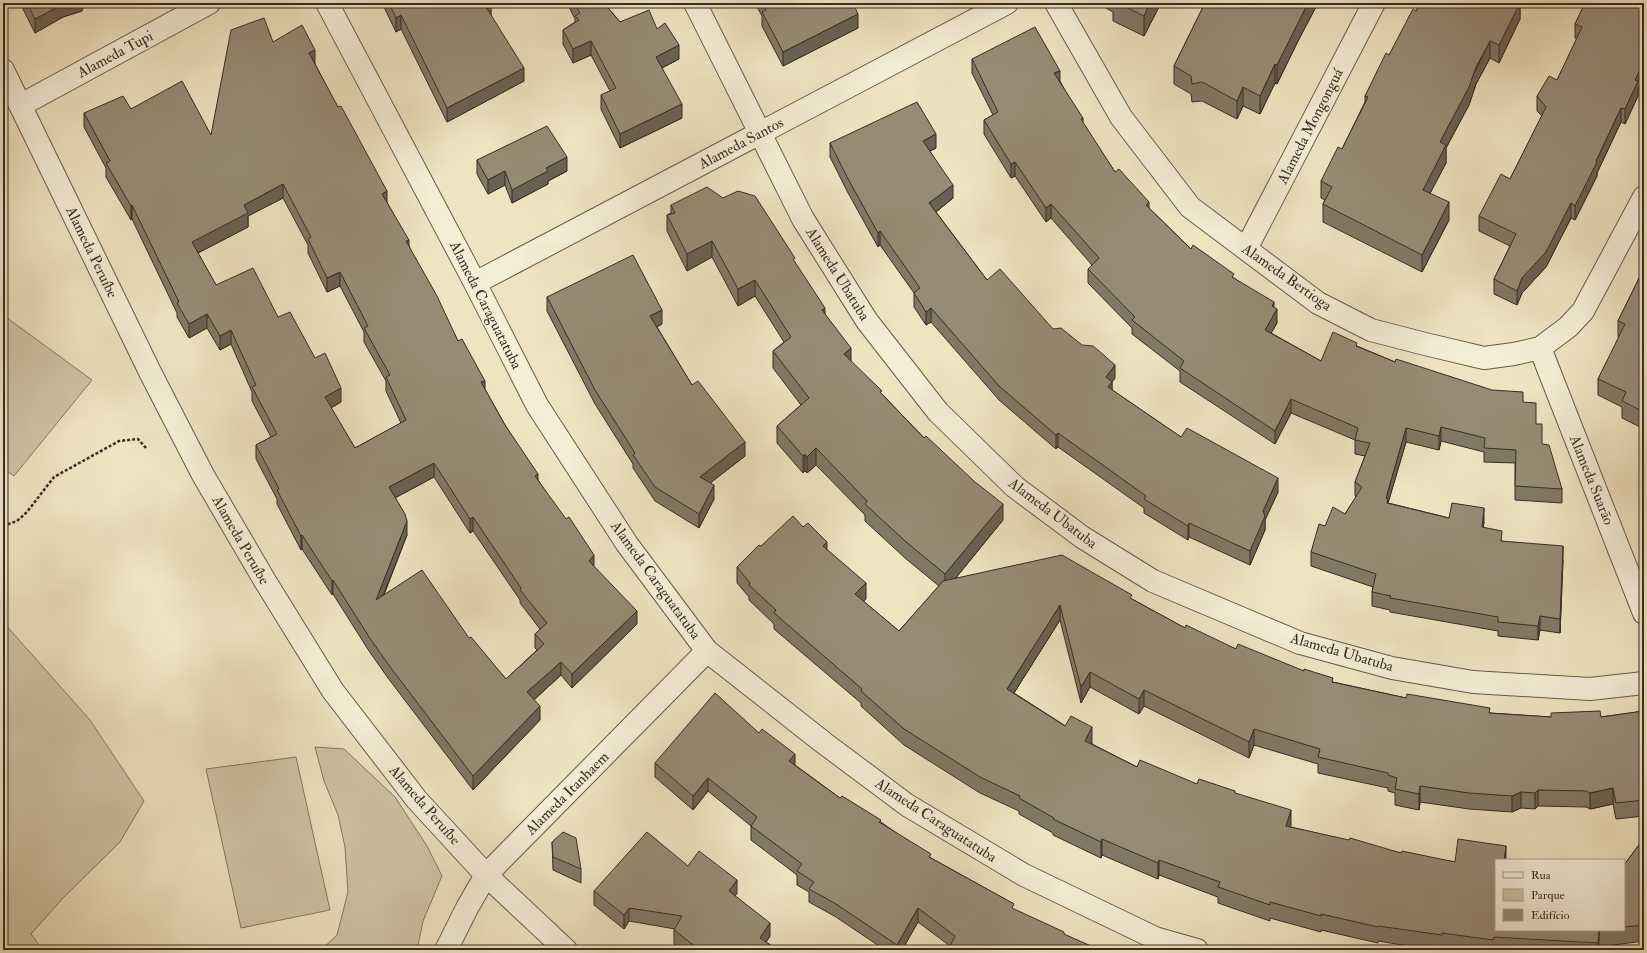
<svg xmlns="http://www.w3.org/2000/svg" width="1647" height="953" font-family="'IM FELL Double Pica',serif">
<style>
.green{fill:#d0c4a5;stroke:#847864}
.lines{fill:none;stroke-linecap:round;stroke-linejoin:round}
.minor-casing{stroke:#655a4b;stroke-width:24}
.path{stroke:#372c24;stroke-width:2.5;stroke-dasharray:3 2;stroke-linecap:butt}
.minor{stroke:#f5edd6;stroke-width:22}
.wall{fill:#827865;stroke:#372c24;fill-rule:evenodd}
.shaded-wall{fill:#6a6152;stroke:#372c24}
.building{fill:#978b75;stroke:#372c24;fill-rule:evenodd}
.labels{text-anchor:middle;stroke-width:3.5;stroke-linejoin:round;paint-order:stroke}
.street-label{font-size:15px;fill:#372c24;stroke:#f5edd6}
</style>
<rect width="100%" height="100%" fill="#efe3c0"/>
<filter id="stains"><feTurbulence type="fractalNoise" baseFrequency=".005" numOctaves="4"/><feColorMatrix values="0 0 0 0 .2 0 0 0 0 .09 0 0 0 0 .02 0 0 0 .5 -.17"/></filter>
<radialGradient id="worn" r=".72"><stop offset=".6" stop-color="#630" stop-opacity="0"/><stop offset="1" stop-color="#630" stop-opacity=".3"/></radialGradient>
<path class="green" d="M 3,315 L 92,380 L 14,476 L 3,468 Z
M 3,622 L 90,720 L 144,801 L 120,842 L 63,898 L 31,934 L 43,950 L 3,950 Z
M 315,747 L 344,749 L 395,797 L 427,846 L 442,876 L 423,921 L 417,950 L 321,950 L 337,935 L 348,892 L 345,847 L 338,815 L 324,781 Z
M 296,757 L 330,910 L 241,928 L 206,769 Z"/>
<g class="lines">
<defs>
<path id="minor" d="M 327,3 L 475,283 L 537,405 L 627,544 L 707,651 L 824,743 L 907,805 L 1024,875 L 1155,938 L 1197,950
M 695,3 L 803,219 L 867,321 L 938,412 L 1015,487 L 1082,537 L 1153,581 L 1300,643 L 1392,668 L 1473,682 L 1590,689 L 1644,683
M 1056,3 L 1121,117 L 1190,207 L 1318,303 L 1371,330 L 1425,344 L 1484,358 L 1514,354 L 1540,348 L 1568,327 L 1583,311 L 1644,197
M 3,70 L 151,374 L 203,475 L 265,581 L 333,691 L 417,800 L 486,875 L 566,950
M 21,105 L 209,3
M 1246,249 L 1374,3
M 475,283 L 1007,3
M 1540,348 L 1644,613
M 446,950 L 467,908 L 486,875 L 707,651"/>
</defs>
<use href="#minor" class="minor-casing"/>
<path class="path" d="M 3,526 L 17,521 L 27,512 L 54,477 L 119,441 L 138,439 L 146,448"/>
<use href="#minor" class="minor"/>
</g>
<path class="wall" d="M 20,3 L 90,3 L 83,7 L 82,11 L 63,17 L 35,33 Z
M 382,3 L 490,3 L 491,15 L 524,81 L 447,122 L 401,29 L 396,32 Z
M 567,3 L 604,3 L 620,22 L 657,29 L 679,59 L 662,68 L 682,118 L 620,148 L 601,109 L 601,95 L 610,91 L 591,55 L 573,63 L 563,44 L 563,30 L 575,22 L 575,19 Z
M 755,3 L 853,3 L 858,28 L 783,66 L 762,26 L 762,16 Z
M 1106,3 L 1161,3 L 1144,36 L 1113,21 L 1113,12 L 1106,8 Z
M 1205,3 L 1318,3 L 1298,41 L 1277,84 L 1275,83 L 1260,114 L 1243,106 L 1237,119 L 1202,101 L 1192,102 L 1191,94 L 1174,84 L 1174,66 Z
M 1520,3 L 1520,19 L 1499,63 L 1490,58 L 1476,84 L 1469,105 L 1446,148 L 1446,163 L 1430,193 L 1449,220 L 1422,272 L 1323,222 L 1323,204 L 1325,200 L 1321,198 L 1321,181 L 1342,149 L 1365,102 L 1365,96 L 1416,11 Z
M 1585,3 L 1638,89 L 1638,96 L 1625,124 L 1621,122 L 1597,173 L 1597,176 L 1575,220 L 1571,218 L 1546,267 L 1522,293 L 1517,305 L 1494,294 L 1494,279 L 1510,246 L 1479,231 L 1479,216 L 1510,179 L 1542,116 L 1537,111 L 1537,96 L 1557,80 L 1577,39 L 1575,38 L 1575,24 Z
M 273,42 L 315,64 L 387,202 L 409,247 L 458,341 L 505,425 L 538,480 L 594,567 L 637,624 L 572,688 L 561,675 L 534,700 L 540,720 L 473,790 L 388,678 L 369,651 L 333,594 L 332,595 L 302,549 L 301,550 L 277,504 L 277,499 L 256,459 L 256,445 L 271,437 L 252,401 L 252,392 L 231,344 L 220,350 L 207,328 L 189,338 L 177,317 L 177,313 L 132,219 L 131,220 L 106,177 L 106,168 L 84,127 L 84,113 L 131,109 L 211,135 ZM 283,198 L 308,245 L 308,253 L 327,292 L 340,286 L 364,332 L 364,342 L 386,381 L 386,391 L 401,423 L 355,448 L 331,408 L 341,402 L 315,358 L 278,317 L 216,285 L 198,253 L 248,227 L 248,216 ZM 434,477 L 470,533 L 473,531 L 520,600 L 520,603 L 540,629 L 535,634 L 535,648 L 537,650 L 506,679 L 469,638 L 384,595 L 407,535 L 395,498 Z
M 972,59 L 1060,81 L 1083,124 L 1115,172 L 1149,208 L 1191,249 L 1234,278 L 1274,307 L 1277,323 L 1271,333 L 1321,361 L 1357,346 L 1395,362 L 1523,403 L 1536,424 L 1542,444 L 1562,489 L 1562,503 L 1515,500 L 1515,463 L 1484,462 L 1484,452 L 1441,441 L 1439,450 L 1406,442 L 1388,503 L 1449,518 L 1484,522 L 1483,527 L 1502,541 L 1563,560 L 1560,633 L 1540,630 L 1538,640 L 1498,636 L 1498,631 L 1390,612 L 1390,610 L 1372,606 L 1372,592 L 1373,587 L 1311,566 L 1311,552 L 1325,526 L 1345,514 L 1356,497 L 1355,496 L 1355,482 L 1365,456 L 1355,454 L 1355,440 L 1291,413 L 1275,444 L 1180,382 L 1180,371 L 1132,334 L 1132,328 L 1088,283 L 1088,269 L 1092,265 L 1051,218 L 1046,222 L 1015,176 L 1011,178 L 984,134 L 984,120 L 993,115 L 972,73 Z
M 830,143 L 936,148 L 930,151 L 953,198 L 936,212 L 987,280 L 1053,329 L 1115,378 L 1112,382 L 1112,390 L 1181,437 L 1278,492 L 1265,520 L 1265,530 L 1250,565 L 1189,537 L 1188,540 L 1144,513 L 1144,508 L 1058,447 L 1056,449 L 999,400 L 931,322 L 926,325 L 914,307 L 914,293 L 880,245 L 878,247 L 847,191 L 830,157 Z
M 477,160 L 567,171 L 548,181 L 548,184 L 512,203 L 505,185 L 488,194 L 477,174 Z
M 671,205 L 795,263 L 825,314 L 851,362 L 1003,520 L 955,579 L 1132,599 L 1185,628 L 1236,649 L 1304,671 L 1333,682 L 1406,698 L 1490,713 L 1551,717 L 1601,717 L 1644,711 L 1644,816 L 1616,819 L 1613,804 L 1590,809 L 1586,807 L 1538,806 L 1535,809 L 1521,808 L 1512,812 L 1469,809 L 1420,802 L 1419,810 L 1395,805 L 1395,793 L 1388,791 L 1388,788 L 1318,773 L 1318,764 L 1254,745 L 1249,758 L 1144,706 L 1139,714 L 1090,687 L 1081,703 L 1060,620 L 1014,693 L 1092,743 L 1092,744 L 1137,767 L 1197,784 L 1235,793 L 1291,826 L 1290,827 L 1401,853 L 1455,862 L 1506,860 L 1496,930 L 1624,930 L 1624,865 L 1644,838 L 1644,941 L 1599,947 L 1599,950 L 1451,950 L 1442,949 L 1442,950 L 1433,950 L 1378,941 L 1378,943 L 1321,930 L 1321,932 L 1270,918 L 1270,921 L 1218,903 L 1218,897 L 1159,875 L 1158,879 L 1102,855 L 1101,858 L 1053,835 L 1053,833 L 1019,814 L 1019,811 L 980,793 L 904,745 L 861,706 L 861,703 L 774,629 L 774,624 L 749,600 L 749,597 L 737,583 L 737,567 L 761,546 L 803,527 L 827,549 L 866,599 L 863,601 L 899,631 L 939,586 L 905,558 L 865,521 L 865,515 L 816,465 L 807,473 L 805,471 L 803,473 L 777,443 L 777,426 L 801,405 L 773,368 L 773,351 L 784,342 L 755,296 L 738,306 L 712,257 L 687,271 L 667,231 L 667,215 L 671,213 Z
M 1644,268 L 1644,429 L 1622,418 L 1622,407 L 1598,395 L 1598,379 L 1619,338 L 1618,337 L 1618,321 Z
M 547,297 L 662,324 L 657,327 L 692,385 L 745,456 L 710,483 L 714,499 L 699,528 L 655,501 L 633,468 L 633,464 L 595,404 L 547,311 Z
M 759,733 L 795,765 L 840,798 L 881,822 L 931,858 L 1014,904 L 950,946 L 918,922 L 902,950 L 885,950 L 836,917 L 809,902 L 809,892 L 797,885 L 797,875 L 751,840 L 751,826 L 708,791 L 693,810 L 655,777 L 655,763 Z
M 552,842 L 581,869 L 581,883 L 553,870 Z
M 688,866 L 737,893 L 735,896 L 770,936 L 766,942 L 778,950 L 681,950 L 674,944 L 674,930 L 675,929 L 629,921 L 624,929 L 594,905 L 594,891 Z"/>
<path class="shaded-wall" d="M 65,3 L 90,3 L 83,7 L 82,11 L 63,17 L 35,33 L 35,19 Z
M 1150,3 L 1161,3 L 1144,36 L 1144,16 Z
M 1308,3 L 1318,3 L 1298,41 L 1277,84 L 1277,65 Z
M 1520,3 L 1520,19 L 1499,63 L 1499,45 Z
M 491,5 L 491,19 L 486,7 Z
M 858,14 L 858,28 L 783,66 L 783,52 Z
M 401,15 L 401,29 L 396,32 L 396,18 Z
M 591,41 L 591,55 L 573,63 L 573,49 Z
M 1490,41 L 1490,58 L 1476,84 L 1469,105 L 1446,148 L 1446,163 L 1423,207 L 1423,190 L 1440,142 Z
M 679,45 L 679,59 L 656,71 L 656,57 Z
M 315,50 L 315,64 L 309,53 Z
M 1644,62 L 1644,77 L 1638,89 L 1638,96 L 1625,124 L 1625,109 L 1635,80 Z
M 1275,64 L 1275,83 L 1260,114 L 1260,96 Z
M 524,68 L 524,81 L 447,122 L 447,108 Z
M 1060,71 L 1060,85 L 1054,73 Z
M 1243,87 L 1243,106 L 1237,119 L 1237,101 Z
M 682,104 L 682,118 L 620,148 L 620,134 Z
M 1621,108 L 1621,122 L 1597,173 L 1597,176 L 1575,220 L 1575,206 Z
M 1083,118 L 1083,131 L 1081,119 Z
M 936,134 L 936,148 L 923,155 L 923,141 Z
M 567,157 L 567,171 L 548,181 L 548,184 L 512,203 L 512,190 L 546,168 Z
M 1015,162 L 1015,176 L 1011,178 L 1011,164 Z
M 505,171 L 505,185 L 488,194 L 488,180 Z
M 283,184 L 283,198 L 248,216 L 248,227 L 192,256 L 192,242 L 244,205 Z
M 953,185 L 953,198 L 929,217 L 929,203 Z
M 387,191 L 387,205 L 382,194 Z
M 1149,202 L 1149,216 L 1146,205 Z
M 1449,202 L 1449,220 L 1422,272 L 1422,255 Z
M 1571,203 L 1571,218 L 1546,267 L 1522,293 L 1517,305 L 1517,291 L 1522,278 Z
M 1051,204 L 1051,218 L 1046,222 L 1046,208 Z
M 132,205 L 132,219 L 131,220 L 131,206 Z
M 880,231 L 880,245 L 878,247 L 878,233 Z
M 409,240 L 409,253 L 406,241 Z
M 712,241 L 712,257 L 687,271 L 687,254 Z
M 340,272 L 340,286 L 327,292 L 327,278 Z
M 755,280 L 755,296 L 738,306 L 738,289 Z
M 1274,302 L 1274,315 L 1277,309 L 1277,323 L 1265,344 L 1265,330 L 1272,306 Z
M 825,308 L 825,325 L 822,310 Z
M 931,308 L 931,322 L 926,325 L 926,312 Z
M 662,310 L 662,324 L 650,330 L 650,316 Z
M 207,314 L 207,328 L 189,338 L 189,324 Z
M 231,330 L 231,344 L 220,350 L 220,336 Z
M 851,348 L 851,365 L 844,354 Z
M 1115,365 L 1115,378 L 1112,382 L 1112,396 L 1108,401 L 1106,377 Z
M 485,381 L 485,394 L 481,382 Z
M 341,388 L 341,402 L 325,411 L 325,397 Z
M 1291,399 L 1291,413 L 1275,444 L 1275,431 Z
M 1441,427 L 1441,441 L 1439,450 L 1439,436 Z
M 1406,428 L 1406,442 L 1388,503 L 1388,513 L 1386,498 Z
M 1058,433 L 1058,447 L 1056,449 L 1056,435 Z
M 745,442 L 745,456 L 700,491 L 700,477 Z
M 816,448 L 816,465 L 807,473 L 807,457 Z
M 805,454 L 805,471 L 803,473 L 803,456 Z
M 434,463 L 434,477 L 389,501 L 389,487 Z
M 538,474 L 538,488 L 535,476 Z
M 1278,478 L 1278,492 L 1265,520 L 1265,530 L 1250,565 L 1250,551 L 1263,511 Z
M 714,485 L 714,499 L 699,528 L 699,514 Z
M 1003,504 L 1003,520 L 945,591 L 945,574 Z
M 1484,508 L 1484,522 L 1482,541 L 1482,527 Z
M 473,517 L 473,531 L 470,533 L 470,519 Z
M 407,521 L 407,535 L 376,613 L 376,600 Z
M 1189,523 L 1189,537 L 1188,540 L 1188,526 Z
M 302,535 L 302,549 L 301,550 L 301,536 Z
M 827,542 L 827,558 L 823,546 Z
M 1563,546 L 1563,560 L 1560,633 L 1560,619 Z
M 594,555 L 594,569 L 589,561 Z
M 333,580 L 333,594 L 332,595 L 332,581 Z
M 866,583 L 866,599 L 855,610 L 855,594 Z
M 1060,605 L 1060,620 L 1007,704 L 1007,689 Z
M 637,611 L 637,624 L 572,688 L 572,674 Z
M 1540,616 L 1540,630 L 1538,640 L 1538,626 Z
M 561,662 L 561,675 L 527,706 L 527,692 Z
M 1090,672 L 1090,687 L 1081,703 L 1081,687 Z
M 1144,690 L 1144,706 L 1139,714 L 1139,699 Z
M 540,706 L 540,720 L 473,790 L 473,776 Z
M 1092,727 L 1092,743 L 1085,757 L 1085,741 Z
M 1254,729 L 1254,745 L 1249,758 L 1249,742 Z
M 795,754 L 795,767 L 789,761 Z
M 708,778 L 708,791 L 693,810 L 693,796 Z
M 1420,786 L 1420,802 L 1419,810 L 1419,794 Z
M 1613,788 L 1613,804 L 1590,809 L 1590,793 Z
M 1538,790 L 1538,806 L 1535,809 L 1535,793 Z
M 1521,792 L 1521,808 L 1512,812 L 1512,796 Z
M 1291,810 L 1291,826 L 1286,842 L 1286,826 Z
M 1102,839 L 1102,855 L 1101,858 L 1101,842 Z
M 1506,846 L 1506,860 L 1504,860 Z
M 1159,860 L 1159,875 L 1158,879 L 1158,863 Z
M 737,880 L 737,893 L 729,905 L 729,891 Z
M 629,908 L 629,921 L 624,929 L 624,915 Z
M 918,908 L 918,922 L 902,950 L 897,950 L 897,945 Z
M 770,923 L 770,936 L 761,950 L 760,938 Z
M 1599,931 L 1599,950 L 1598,950 L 1598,943 Z"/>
<path class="building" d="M 27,3 L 65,3 L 35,19 Z
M 389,3 L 490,3 L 491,5 L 486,7 L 524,68 L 447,108 L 401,15 L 396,18 Z
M 574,3 L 604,3 L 620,22 L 649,10 L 657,29 L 665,23 L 679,45 L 656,57 L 682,104 L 620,134 L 601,95 L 616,88 L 591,41 L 573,49 L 563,30 L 579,20 L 575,16 L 580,13 Z
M 762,3 L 853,3 L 858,14 L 783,52 L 762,12 L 766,10 Z
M 1118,3 L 1150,3 L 1144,16 Z
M 1205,3 L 1308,3 L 1277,65 L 1275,64 L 1260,96 L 1243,87 L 1237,101 L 1202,82 L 1192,84 L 1191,76 L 1174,66 Z
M 1420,3 L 1520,3 L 1499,45 L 1490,41 L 1476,67 L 1469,87 L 1440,142 L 1446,145 L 1423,190 L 1449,202 L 1422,255 L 1323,204 L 1332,187 L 1321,181 L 1338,147 L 1342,149 L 1368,97 L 1365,96 L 1386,53 L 1389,55 L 1413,9 L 1416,11 Z
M 1585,3 L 1644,3 L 1644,62 L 1635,80 L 1638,81 L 1625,109 L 1621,108 L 1596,161 L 1597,162 L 1575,206 L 1571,203 L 1546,252 L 1522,278 L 1517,291 L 1494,279 L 1516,234 L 1479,216 L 1501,174 L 1510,179 L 1546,107 L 1537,96 L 1549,76 L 1557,80 L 1582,27 L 1575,24 Z
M 264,18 L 273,42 L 302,25 L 315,50 L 309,53 L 338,107 L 341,106 L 387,191 L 382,194 L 409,240 L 406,241 L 437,296 L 458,341 L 462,339 L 485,381 L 481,382 L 505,425 L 538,474 L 535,476 L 566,519 L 569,517 L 594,555 L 589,561 L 637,611 L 572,674 L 561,662 L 527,692 L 540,706 L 473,776 L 388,664 L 369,637 L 333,580 L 332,581 L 302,535 L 301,536 L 277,490 L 279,489 L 256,445 L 277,434 L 252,387 L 256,385 L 231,330 L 220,336 L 207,314 L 189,324 L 177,303 L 179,302 L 132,205 L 131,206 L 106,163 L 110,161 L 84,113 L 123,96 L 131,109 L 182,81 L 211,135 L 231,30 ZM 283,184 L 311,237 L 308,239 L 327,278 L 340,272 L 368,326 L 364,328 L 390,375 L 386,377 L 406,420 L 355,448 L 325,397 L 341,388 L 325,353 L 315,358 L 290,312 L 278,317 L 253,268 L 216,285 L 192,242 L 248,213 L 244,205 ZM 434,463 L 470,519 L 473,517 L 521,588 L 520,590 L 547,623 L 535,634 L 544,644 L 506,679 L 471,637 L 469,638 L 422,570 L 376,600 L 407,521 L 405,514 L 389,487 Z
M 1035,27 L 1060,71 L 1054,73 L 1083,118 L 1081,119 L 1115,172 L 1119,169 L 1149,202 L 1146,205 L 1191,249 L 1193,245 L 1234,274 L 1232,277 L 1274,302 L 1272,306 L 1277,309 L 1265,330 L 1321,361 L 1333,332 L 1357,343 L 1356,346 L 1395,362 L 1396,359 L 1492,390 L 1523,392 L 1523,402 L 1536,403 L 1536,424 L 1542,424 L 1542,444 L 1549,445 L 1562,489 L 1515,486 L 1516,450 L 1484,448 L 1485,438 L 1441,427 L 1439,436 L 1406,428 L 1386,498 L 1388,499 L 1387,503 L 1449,518 L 1452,503 L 1484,508 L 1482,527 L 1502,531 L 1501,541 L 1563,546 L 1560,619 L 1540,616 L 1538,626 L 1498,622 L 1498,617 L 1390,598 L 1391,596 L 1372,592 L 1376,574 L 1311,552 L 1319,524 L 1325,526 L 1333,507 L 1345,514 L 1362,487 L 1355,482 L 1370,443 L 1355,440 L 1358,428 L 1291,399 L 1275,431 L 1180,368 L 1184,361 L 1132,320 L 1135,317 L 1088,269 L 1099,258 L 1051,204 L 1046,208 L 1015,162 L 1011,164 L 984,120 L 998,112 L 972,59 Z
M 917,102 L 936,134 L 923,141 L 953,185 L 929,203 L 987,280 L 1000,269 L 1053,329 L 1061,328 L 1082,345 L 1093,346 L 1098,350 L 1115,365 L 1106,377 L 1112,382 L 1108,387 L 1181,437 L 1187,428 L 1278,478 L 1263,511 L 1265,516 L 1250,551 L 1189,523 L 1188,526 L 1144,499 L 1146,496 L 1058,433 L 1056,435 L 999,386 L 931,308 L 926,312 L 914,293 L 920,288 L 880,231 L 878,233 L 847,177 L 830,143 Z
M 547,126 L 567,157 L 546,168 L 548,171 L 512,190 L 505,171 L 488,180 L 477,160 Z
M 707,187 L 723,198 L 738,191 L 755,196 L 795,258 L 793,259 L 825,308 L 822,310 L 851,348 L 844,354 L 882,391 L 880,392 L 924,438 L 926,436 L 975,482 L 1003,504 L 945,574 L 905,541 L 865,504 L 867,501 L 816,448 L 807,457 L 805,454 L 803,456 L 777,426 L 809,398 L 773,351 L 791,337 L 755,280 L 738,289 L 712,241 L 687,254 L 667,215 L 675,213 L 671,205 Z
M 633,255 L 662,310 L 650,316 L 692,385 L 698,381 L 745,442 L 700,477 L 714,485 L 699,514 L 655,487 L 633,455 L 635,453 L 595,390 L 547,297 Z
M 1644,268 L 1644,412 L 1622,401 L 1626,392 L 1598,379 L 1625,324 L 1618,321 Z
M 793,516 L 803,527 L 808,523 L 827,542 L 823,546 L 866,583 L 855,594 L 899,631 L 943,581 L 1062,555 L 1132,595 L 1130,598 L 1185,628 L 1186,625 L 1236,649 L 1238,644 L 1304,671 L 1304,669 L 1333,678 L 1332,682 L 1406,698 L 1407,694 L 1490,708 L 1489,713 L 1551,717 L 1551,713 L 1600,711 L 1601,717 L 1644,711 L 1644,800 L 1616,803 L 1613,788 L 1590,793 L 1586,791 L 1538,790 L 1535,793 L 1521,792 L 1512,796 L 1469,793 L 1420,786 L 1419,794 L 1395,789 L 1397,778 L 1388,775 L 1388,773 L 1318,757 L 1320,749 L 1254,729 L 1249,742 L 1144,690 L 1139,699 L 1090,672 L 1081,687 L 1060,605 L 1007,689 L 1065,726 L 1071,716 L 1092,727 L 1085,741 L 1137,767 L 1140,760 L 1197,784 L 1199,779 L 1235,791 L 1235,793 L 1291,810 L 1286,826 L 1349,840 L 1350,838 L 1401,853 L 1402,851 L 1455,862 L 1458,839 L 1506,846 L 1504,860 L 1496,860 L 1496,930 L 1605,930 L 1599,931 L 1598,943 L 1494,937 L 1493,940 L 1442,933 L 1442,935 L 1378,926 L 1378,927 L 1321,914 L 1321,916 L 1270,902 L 1270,905 L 1218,887 L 1220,882 L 1159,860 L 1158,863 L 1102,839 L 1101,842 L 1053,819 L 1054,818 L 1019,798 L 1020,796 L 980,777 L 904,729 L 861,691 L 862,689 L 774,613 L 776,610 L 749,585 L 750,583 L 737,567 L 759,545 L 761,546 Z
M 715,693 L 759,733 L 762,729 L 795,754 L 789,761 L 840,798 L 842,796 L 881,820 L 879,822 L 931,854 L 929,857 L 1014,904 L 1012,908 L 1064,932 L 1064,934 L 1100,950 L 948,950 L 955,936 L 918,908 L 897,945 L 836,904 L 809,889 L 814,882 L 797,871 L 802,864 L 751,826 L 757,817 L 708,778 L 693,796 L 655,763 Z
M 563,832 L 576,838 L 581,869 L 553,857 L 552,842 Z
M 647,832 L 688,866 L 699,851 L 737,880 L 729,891 L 770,923 L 760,938 L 778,950 L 694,950 L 696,947 L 674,930 L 682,916 L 629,908 L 624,915 L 594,891 Z
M 1644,838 L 1644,925 L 1624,927 L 1624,865 Z"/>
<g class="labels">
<g class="street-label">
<text transform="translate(115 54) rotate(-28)" y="5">Alameda Tupi</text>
<text transform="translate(1310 126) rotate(-63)" y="5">Alameda Mongonguá</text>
<text transform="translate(741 143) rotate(-28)" y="5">Alameda Santos</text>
<text transform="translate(92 252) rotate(64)" y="5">Alameda Peruíbe</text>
<text transform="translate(838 274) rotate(58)" y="5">Alameda Ubatuba</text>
<text transform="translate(1287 277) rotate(35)" y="5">Alameda Bertioga</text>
<text transform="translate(486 305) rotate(63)" y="5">Alameda Caraguatatuba</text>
<text transform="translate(1592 480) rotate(68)" y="5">Alameda Suarão</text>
<text transform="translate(1053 513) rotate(37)" y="5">Alameda Ubatuba</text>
<text transform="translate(241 540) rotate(60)" y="5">Alameda Peruíbe</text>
<text transform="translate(656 580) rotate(54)" y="5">Alameda Caraguatatuba</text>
<text transform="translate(1342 652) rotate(16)" y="5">Alameda Ubatuba</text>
<text transform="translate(567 793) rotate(-45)" y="5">Alameda Itanhaem</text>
<text transform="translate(425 805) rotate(49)" y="5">Alameda Peruíbe</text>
<text transform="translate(936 820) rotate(33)" y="5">Alameda Caraguatatuba</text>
</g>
</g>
<rect width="1647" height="953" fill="none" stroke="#efe3c0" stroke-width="16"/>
<rect x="4" y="4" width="1639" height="945" fill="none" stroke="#372c24" stroke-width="2"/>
<rect x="8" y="8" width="1631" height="937" fill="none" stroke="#372c24"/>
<rect x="1495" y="859" width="130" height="72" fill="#f5edd6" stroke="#a9a08f"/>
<rect x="1503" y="872" width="20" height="6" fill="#f5edd6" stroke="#a9a08f"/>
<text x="1531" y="879" font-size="12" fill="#372c24">Rua</text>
<rect x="1503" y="889" width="20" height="12" fill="#d0c4a5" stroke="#a9a08f"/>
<text x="1531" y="899" font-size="12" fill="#372c24">Parque</text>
<rect x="1503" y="909" width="20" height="12" fill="#978b75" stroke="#a9a08f"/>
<text x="1531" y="919" font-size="12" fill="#372c24">Edifício</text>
<rect width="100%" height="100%" filter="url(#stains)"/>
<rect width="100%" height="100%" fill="url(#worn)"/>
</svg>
